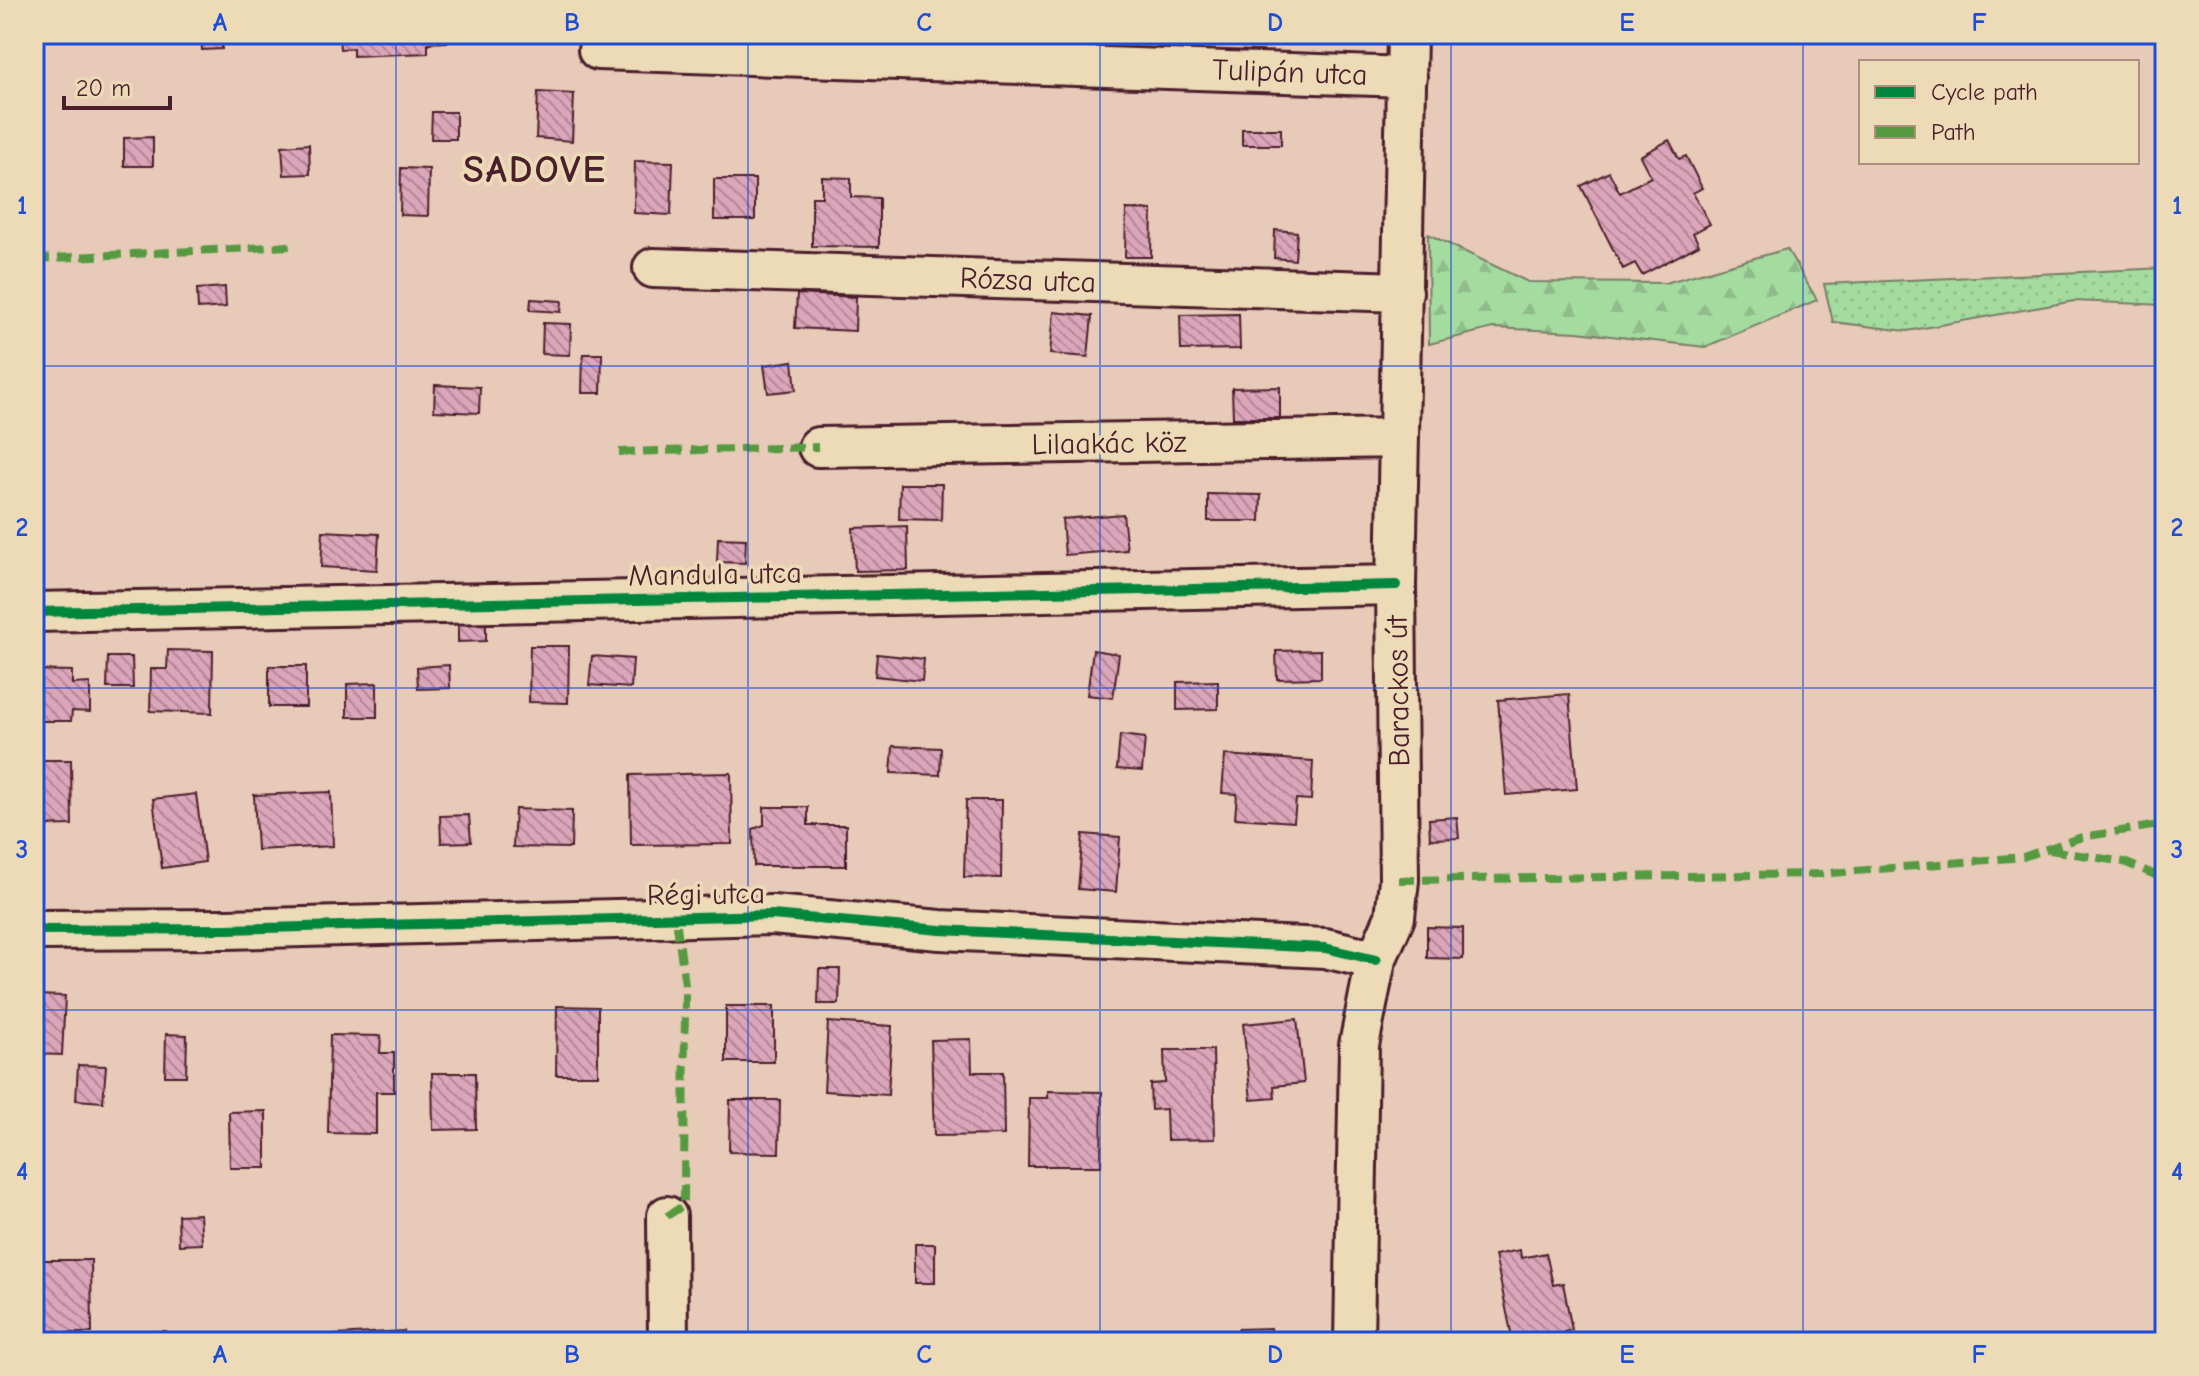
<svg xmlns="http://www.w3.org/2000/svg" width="2199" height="1376" font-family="'Comic Neue',sans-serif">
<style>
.green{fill:url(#green-dots);stroke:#777e66;stroke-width:2}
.forest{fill:url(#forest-firs);stroke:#777e66;stroke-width:2}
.building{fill:url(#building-back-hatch);stroke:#4a1f2b;stroke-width:2}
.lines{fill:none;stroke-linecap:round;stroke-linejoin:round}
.street-casing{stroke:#4a1f2b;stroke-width:44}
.street{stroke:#eddab7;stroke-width:38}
.quiet{stroke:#559a41;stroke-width:8;stroke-dasharray:16 8;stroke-linecap:butt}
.cycleway-casing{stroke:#eddab7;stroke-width:15}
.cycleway{stroke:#00873e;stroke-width:10}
.grid{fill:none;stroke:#1d4ed8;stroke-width:2;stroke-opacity:0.55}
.labels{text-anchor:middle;stroke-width:7;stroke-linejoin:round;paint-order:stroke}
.street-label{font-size:30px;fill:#4a1f2b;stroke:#eddab7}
.district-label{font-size:38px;font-weight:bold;letter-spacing:2px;fill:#4a1f2b;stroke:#eddab7}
.neatline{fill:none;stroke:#1d4ed8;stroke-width:3}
.grid-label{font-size:26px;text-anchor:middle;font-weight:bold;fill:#1d4ed8}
</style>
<defs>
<pattern id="green-dots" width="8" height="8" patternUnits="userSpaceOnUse" patternTransform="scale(2)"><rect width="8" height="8" fill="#a4dca0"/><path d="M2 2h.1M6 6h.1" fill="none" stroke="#8fbc8a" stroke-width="1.8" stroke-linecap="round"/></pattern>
<pattern id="forest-firs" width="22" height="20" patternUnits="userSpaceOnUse" patternTransform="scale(2)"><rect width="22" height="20" fill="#a4dca0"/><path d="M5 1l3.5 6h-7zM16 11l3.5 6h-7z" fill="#8fbc8a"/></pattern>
<pattern id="building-back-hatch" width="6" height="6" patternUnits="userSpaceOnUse" patternTransform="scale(2)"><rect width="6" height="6" fill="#dba5ba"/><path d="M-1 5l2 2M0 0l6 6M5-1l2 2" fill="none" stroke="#b48697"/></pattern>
</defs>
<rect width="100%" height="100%" fill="#e8cab8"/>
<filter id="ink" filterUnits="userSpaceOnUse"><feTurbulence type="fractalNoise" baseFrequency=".0125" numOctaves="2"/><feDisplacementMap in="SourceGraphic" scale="16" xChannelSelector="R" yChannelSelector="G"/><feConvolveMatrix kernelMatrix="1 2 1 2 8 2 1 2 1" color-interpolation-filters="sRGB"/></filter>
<g filter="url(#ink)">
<path class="green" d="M 2165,268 L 2165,305 L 2074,301 L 1907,331 L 1833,322 L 1824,284 Z"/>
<path class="forest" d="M 1428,234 L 1528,282 L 1665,283 L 1787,249 L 1817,300 L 1705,347 L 1577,332 L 1493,328 L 1429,344 Z"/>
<path class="building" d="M 201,34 L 221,34 L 222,49 L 202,50 Z
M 339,34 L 454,34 L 447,42 L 428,43 L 428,53 L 353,56 L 353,48 L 340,49 Z
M 538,92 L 574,94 L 572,141 L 536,138 Z
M 432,112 L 456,112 L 456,139 L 431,139 Z
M 1242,129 L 1281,129 L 1281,145 L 1242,145 Z
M 153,137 L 153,166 L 124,166 L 124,138 Z
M 1669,140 L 1679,159 L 1686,156 L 1702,188 L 1693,193 L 1710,224 L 1693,233 L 1699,245 L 1642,275 L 1635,263 L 1623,269 L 1581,186 L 1609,172 L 1620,193 L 1651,177 L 1640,156 Z
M 309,144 L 310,174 L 284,175 L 282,146 Z
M 635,161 L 673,162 L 671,215 L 634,213 Z
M 401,168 L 429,169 L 428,216 L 400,215 Z
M 822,177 L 851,178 L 851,197 L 879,198 L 879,247 L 812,246 L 812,197 L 822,197 Z
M 714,179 L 755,179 L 755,220 L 714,220 Z
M 1126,209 L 1152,210 L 1151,257 L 1125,257 Z
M 1275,230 L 1297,232 L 1295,260 L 1274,258 Z
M 225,287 L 226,307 L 198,309 L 197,289 Z
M 797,294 L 856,297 L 855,331 L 795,328 Z
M 531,299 L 562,301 L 561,312 L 530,310 Z
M 1054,312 L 1092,316 L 1088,357 L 1050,354 Z
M 1239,314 L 1240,349 L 1181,350 L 1180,315 Z
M 543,323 L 571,324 L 570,355 L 542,354 Z
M 583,354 L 602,354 L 601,393 L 582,393 Z
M 793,361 L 796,390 L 768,393 L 764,365 Z
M 435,385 L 480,387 L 479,413 L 434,411 Z
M 1280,387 L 1280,418 L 1233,418 L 1232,388 Z
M 900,484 L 942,484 L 941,520 L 899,519 Z
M 1208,494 L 1261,495 L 1260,521 L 1208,521 Z
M 1123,514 L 1127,550 L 1065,555 L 1062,519 Z
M 907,526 L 908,570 L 855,571 L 853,528 Z
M 323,531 L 379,534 L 377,570 L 321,567 Z
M 718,538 L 746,539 L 745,563 L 717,562 Z
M 458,619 L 486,619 L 486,641 L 458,642 Z
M 530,646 L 569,646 L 568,703 L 529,702 Z
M 168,650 L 213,651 L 212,713 L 150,711 L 151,669 L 167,669 Z
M 1093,650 L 1119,654 L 1113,698 L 1087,695 Z
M 1321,650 L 1321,678 L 1277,679 L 1276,651 Z
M 877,654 L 924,659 L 922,681 L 875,676 Z
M 592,656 L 633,659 L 631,688 L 589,685 Z
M 108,657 L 132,657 L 133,688 L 107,688 Z
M 449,665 L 450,688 L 418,689 L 417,667 Z
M 269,666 L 306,666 L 306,707 L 269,707 Z
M 34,670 L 72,671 L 72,684 L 90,683 L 90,712 L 72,711 L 71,721 L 34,721 Z
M 1218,681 L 1218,709 L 1177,710 L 1177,682 Z
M 377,683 L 377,717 L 347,717 L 347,684 Z
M 1569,694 L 1577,789 L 1506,795 L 1498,700 Z
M 1120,735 L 1145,738 L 1142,771 L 1117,769 Z
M 893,746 L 941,748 L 940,775 L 891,773 Z
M 1225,755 L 1313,761 L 1311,800 L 1296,799 L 1294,822 L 1235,818 L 1237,794 L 1222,793 Z
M 34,760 L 71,760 L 72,825 L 34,826 Z
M 731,773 L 732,844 L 631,845 L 630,775 Z
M 331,792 L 333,846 L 257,850 L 254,795 Z
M 196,794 L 205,862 L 162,868 L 153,799 Z
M 966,800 L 1002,800 L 1001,878 L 964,877 Z
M 764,807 L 808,807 L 808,825 L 846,825 L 846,866 L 754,866 L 753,829 L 764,825 Z
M 515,809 L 572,811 L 571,848 L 513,847 Z
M 469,815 L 471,842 L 441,843 L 440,816 Z
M 1457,817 L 1459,838 L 1430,839 L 1429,819 Z
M 1083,834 L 1120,837 L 1116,892 L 1078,889 Z
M 1427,927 L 1463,928 L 1463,959 L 1427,958 Z
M 819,969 L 840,969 L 839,1004 L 818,1004 Z
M 34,995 L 65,996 L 62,1055 L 34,1054 Z
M 557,1006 L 598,1007 L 598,1075 L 556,1075 Z
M 726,1006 L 774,1006 L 774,1062 L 726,1062 Z
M 1297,1019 L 1304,1083 L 1274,1086 L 1275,1098 L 1251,1100 L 1243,1024 Z
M 828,1022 L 892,1026 L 888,1095 L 824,1091 Z
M 166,1034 L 187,1035 L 186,1076 L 165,1076 Z
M 330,1035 L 381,1036 L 380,1053 L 394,1053 L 394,1092 L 376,1092 L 376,1134 L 328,1133 Z
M 971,1039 L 972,1072 L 1003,1072 L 1004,1135 L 934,1136 L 931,1040 Z
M 1164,1050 L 1213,1050 L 1215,1139 L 1167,1140 L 1166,1109 L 1151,1110 L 1150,1084 L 1165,1083 Z
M 78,1065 L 106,1066 L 103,1102 L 76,1100 Z
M 432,1073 L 475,1073 L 476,1129 L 433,1130 Z
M 1048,1091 L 1102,1092 L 1101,1166 L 1028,1166 L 1029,1098 L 1048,1098 Z
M 730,1100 L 780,1100 L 779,1153 L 729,1152 Z
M 266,1111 L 266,1168 L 230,1168 L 229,1112 Z
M 200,1214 L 202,1244 L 179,1245 L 178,1215 Z
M 915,1244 L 935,1244 L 935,1283 L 915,1283 Z
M 1520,1250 L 1521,1258 L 1546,1253 L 1553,1285 L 1563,1283 L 1572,1330 L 1564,1332 L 1566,1342 L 1513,1342 L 1495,1255 Z
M 40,1260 L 91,1260 L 92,1333 L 40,1333 Z
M 1271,1328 L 1272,1342 L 1239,1342 L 1238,1329 Z
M 166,1331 L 166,1342 L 126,1342 L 126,1332 Z
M 404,1331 L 405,1342 L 319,1342 L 319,1336 Z
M 830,1336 L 891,1336 L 891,1342 L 830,1342 Z"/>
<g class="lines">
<defs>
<path id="street" d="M 598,50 L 1407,77
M 653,268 L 1403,292
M 818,447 L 1399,438
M 34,612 L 1396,585
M 34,930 L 227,929 L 772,915 L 940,930 L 1325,948 L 1376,960
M 667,1216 L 668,1342
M 1354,1342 L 1359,1045 L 1376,960 L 1395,917 L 1399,880 L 1396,585 L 1407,34"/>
</defs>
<use href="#street" class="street-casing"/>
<use href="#street" class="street"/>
<path class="quiet" d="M 34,259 L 290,246
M 619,452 L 818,447
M 2050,850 L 2124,862 L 2165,879
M 1399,880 L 1820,874 L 2023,857 L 2082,837 L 2165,824
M 667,1216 L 684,1205 L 685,985 L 676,918"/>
<defs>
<path id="cycleway" d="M 34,612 L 1396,585
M 34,930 L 227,929 L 772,915 L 940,930 L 1325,948 L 1376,960"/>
</defs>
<use href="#cycleway" class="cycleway-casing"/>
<use href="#cycleway" class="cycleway"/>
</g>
</g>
<path class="grid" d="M 396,34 L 396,1342M 748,34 L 748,1342M 1100,34 L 1100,1342M 1451,34 L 1451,1342M 1803,34 L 1803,1342M 34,366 L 2165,366M 34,688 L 2165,688M 34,1010 L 2165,1010"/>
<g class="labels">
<g class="street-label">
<text transform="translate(1290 72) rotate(2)" y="10">Tulipán utca</text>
<text transform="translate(1028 280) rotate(2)" y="10">Rózsa utca</text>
<text transform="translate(1109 443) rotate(-1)" y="10">Lilaakác köz</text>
<text transform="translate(715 574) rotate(-1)" y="10">Mandula utca</text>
<text transform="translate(1398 691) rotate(-91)" y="10">Barackos út</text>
<text transform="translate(706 894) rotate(-1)" y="10">Régi utca</text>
</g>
<g class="district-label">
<text x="535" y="182">SADOVE</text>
</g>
</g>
<rect width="2199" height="1376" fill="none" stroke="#eddab7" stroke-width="88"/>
<rect x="1859" y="60" width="280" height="104" fill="#eddab7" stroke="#ac8f7f" stroke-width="2"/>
<rect x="1875" y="86" width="40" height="12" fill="#00873e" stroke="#ac8f7f" stroke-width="2"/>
<text x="1931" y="100" font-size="24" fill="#4a1f2b">Cycle path</text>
<rect x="1875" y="126" width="40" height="12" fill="#559a41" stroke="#ac8f7f" stroke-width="2"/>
<text x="1931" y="140" font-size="24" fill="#4a1f2b">Path</text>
<path d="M64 96v12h106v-12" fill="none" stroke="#4a1f2b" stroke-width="4"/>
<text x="76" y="96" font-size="24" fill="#4a1f2b" stroke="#eddab7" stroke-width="6" paint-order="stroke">20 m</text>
<rect x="44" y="44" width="2111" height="1288" class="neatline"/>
<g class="grid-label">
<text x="220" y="31">A</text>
<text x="572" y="31">B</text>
<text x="924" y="31">C</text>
<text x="1275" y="31">D</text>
<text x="1627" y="31">E</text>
<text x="1979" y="31">F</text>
<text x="22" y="214">1</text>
<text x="2177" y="214">1</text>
<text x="22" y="536">2</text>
<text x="2177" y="536">2</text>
<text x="22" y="858">3</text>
<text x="2177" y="858">3</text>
<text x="22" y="1180">4</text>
<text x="2177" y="1180">4</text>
<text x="220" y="1363">A</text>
<text x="572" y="1363">B</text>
<text x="924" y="1363">C</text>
<text x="1275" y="1363">D</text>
<text x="1627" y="1363">E</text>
<text x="1979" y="1363">F</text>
</g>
</svg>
